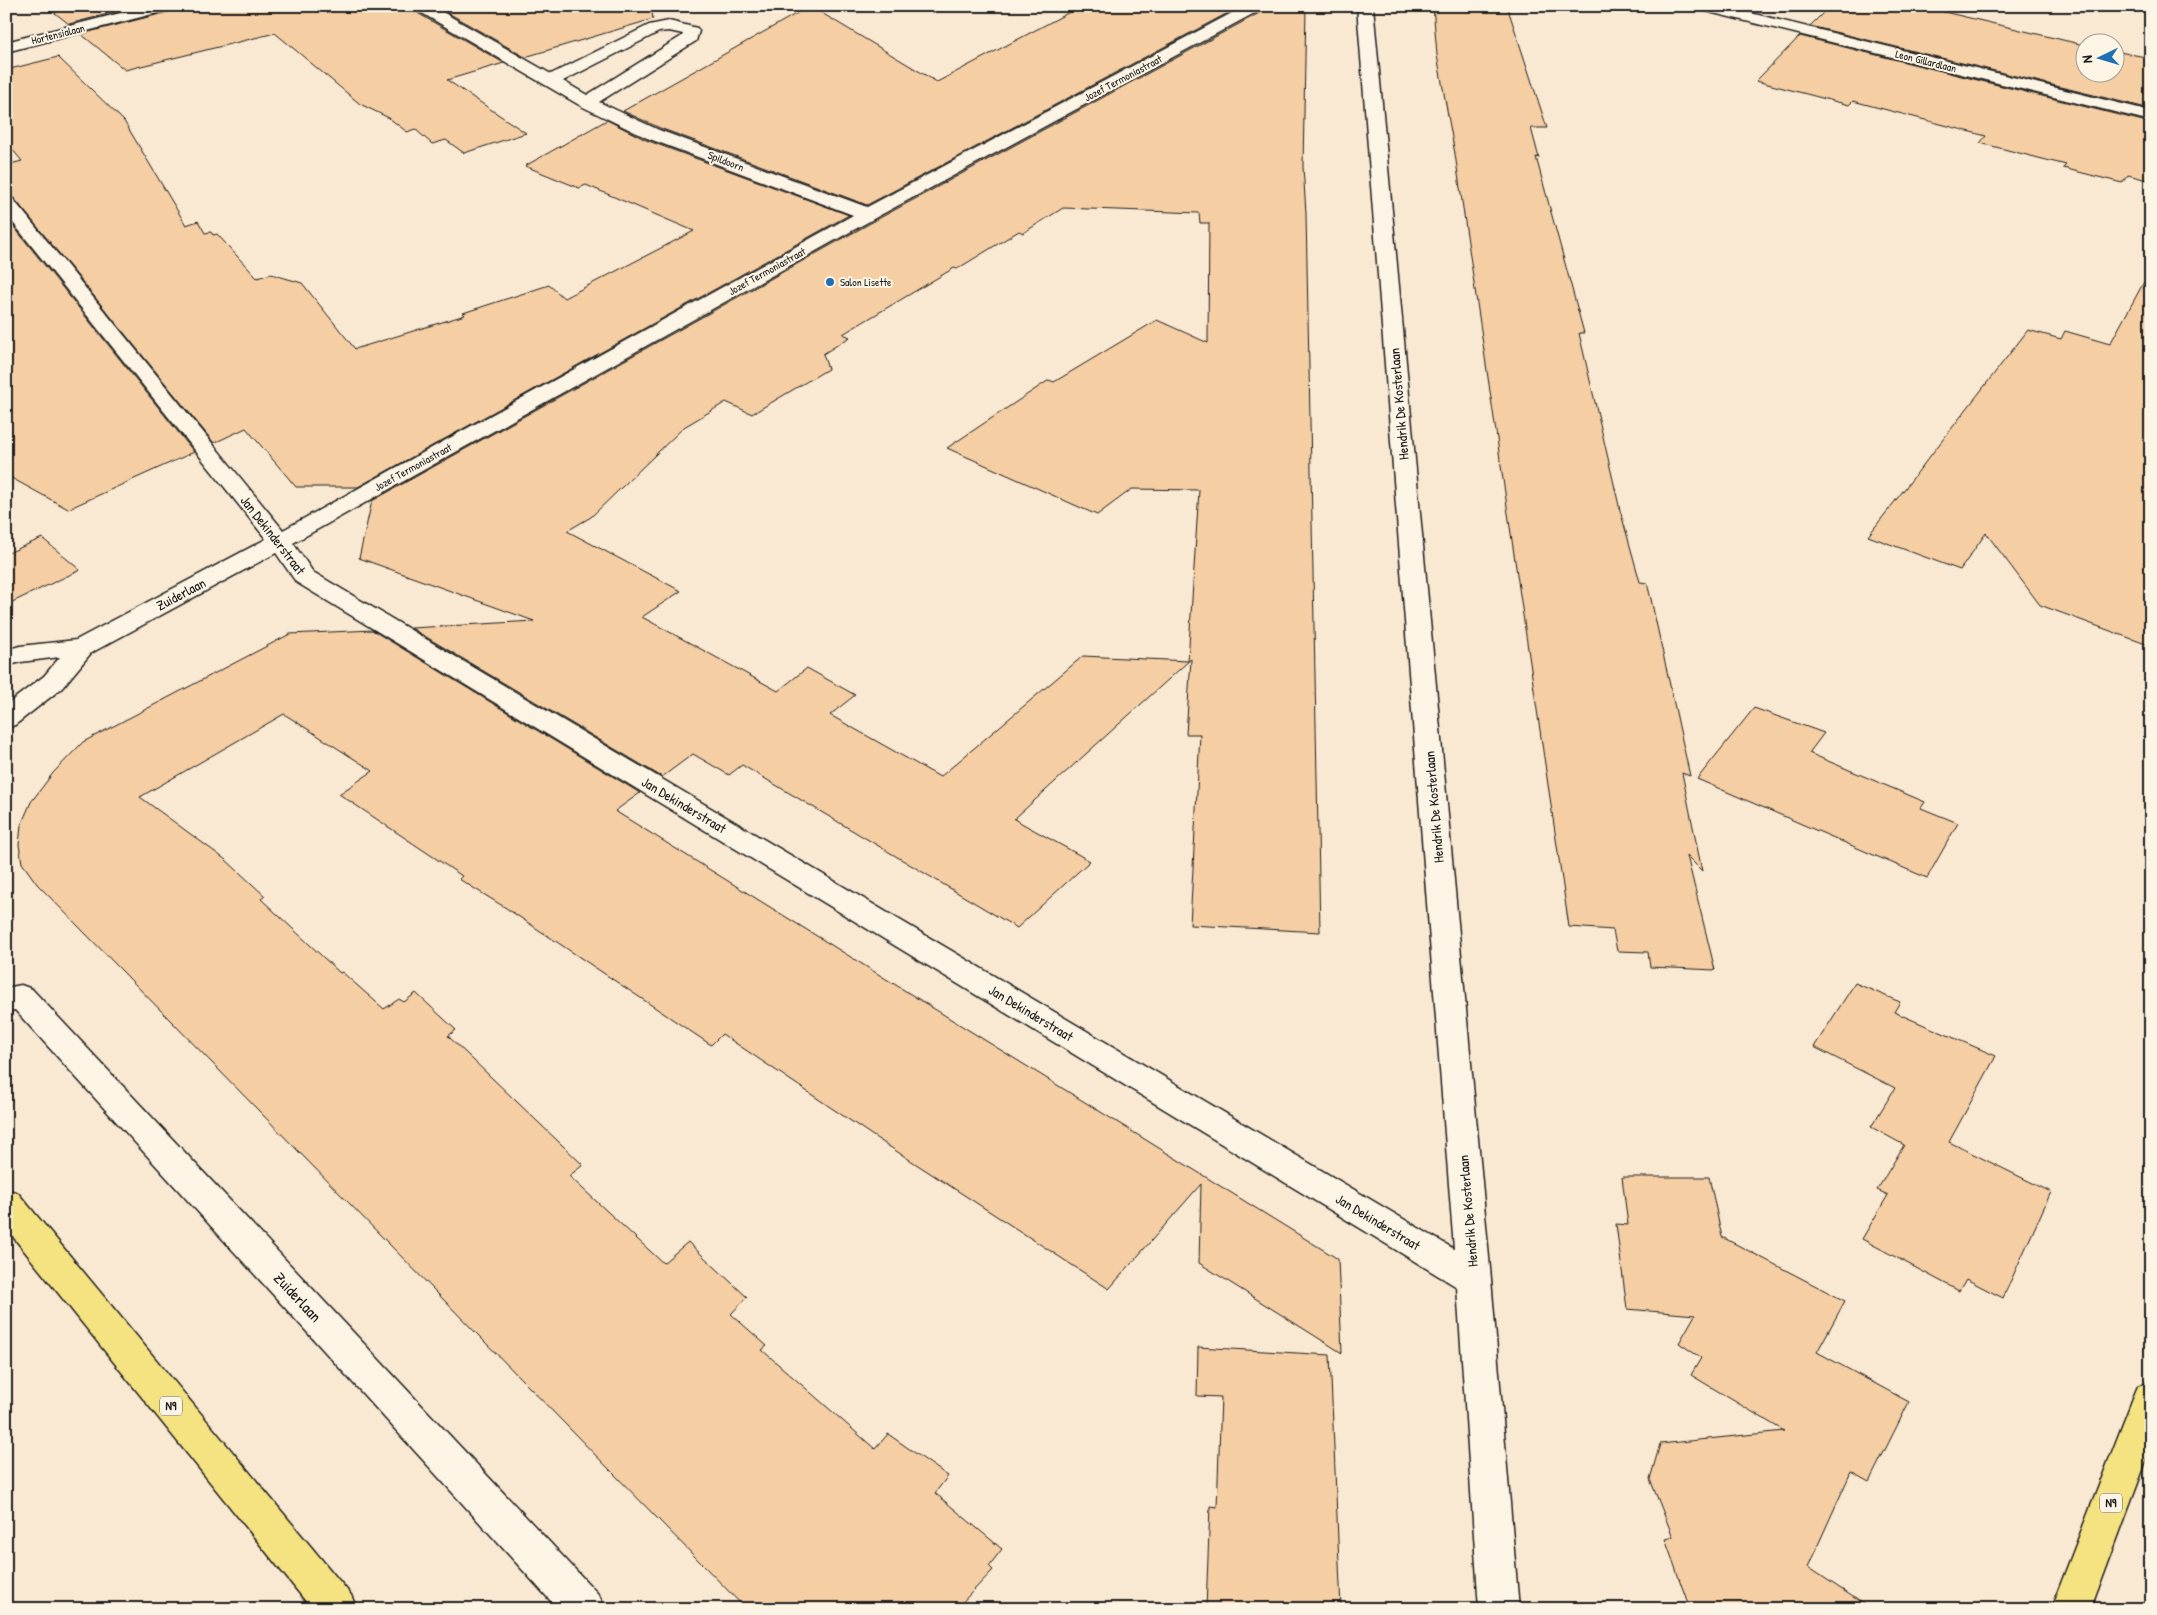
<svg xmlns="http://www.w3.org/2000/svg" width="2157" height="1615" font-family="'Patrick Hand',sans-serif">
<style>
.building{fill:#f5cea4;stroke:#1c1c1c;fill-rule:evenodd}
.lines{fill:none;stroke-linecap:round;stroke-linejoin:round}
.minor-casing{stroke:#1c1c1c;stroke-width:3}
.primary-casing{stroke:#1c1c1c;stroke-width:3}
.minor{fill:#fcf5e5;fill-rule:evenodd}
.primary{fill:#f5e382;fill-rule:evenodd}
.poi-dot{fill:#1f6fb2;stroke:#fcf5e5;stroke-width:2}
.labels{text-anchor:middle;stroke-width:4;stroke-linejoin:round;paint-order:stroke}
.far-street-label{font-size:11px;fill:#1c1c1c;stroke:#fcf5e5}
.far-poi-label{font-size:11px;fill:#1c1c1c;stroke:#fcf5e5;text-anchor:start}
.shield{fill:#fcf5e5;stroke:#5f5d58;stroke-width:1}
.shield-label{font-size:12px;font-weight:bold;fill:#1c1c1c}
.street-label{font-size:14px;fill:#1c1c1c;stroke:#fcf5e5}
.near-street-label{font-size:16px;fill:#1c1c1c;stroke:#fcf5e5}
</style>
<rect width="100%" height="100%" fill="#fae9d2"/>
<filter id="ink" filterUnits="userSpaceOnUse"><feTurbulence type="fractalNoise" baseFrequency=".02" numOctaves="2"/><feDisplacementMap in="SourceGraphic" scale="10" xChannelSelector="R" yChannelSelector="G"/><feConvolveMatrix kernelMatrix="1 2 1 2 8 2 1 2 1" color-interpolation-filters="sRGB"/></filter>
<g filter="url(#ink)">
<path class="building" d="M 46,6 L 139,6 L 69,24 Z
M 176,6 L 411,6 L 414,11 L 504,63 L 447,80 L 526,133 L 464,153 L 446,140 L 432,144 L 415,129 L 407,132 L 389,118 L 360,104 L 275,33 L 125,70 L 81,34 L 172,11 Z
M 436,6 L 651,6 L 653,19 L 525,57 Z
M 810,6 L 937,82 L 1081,6 L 1241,6 L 867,205 L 660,128 L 623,111 Z
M 1266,6 L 1306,6 L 1303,166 L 1306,213 L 1320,932 L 1190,925 L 1200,734 L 1186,734 L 1191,659 L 1014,819 L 1090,861 L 1017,928 L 742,765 L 729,775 L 693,754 L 662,777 L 411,628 L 534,621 L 359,558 L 372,501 L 876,220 L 1263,11 ZM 1063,208 L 1199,213 L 1200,223 L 1209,223 L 1208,343 L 1157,320 L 1054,382 L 1049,380 L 947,448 L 1097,515 L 1132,489 L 1199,490 L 1188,661 L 1083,656 L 940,777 L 830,715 L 855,695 L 807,668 L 778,691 L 642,617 L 681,591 L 567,531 L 591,517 L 684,427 L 726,402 L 752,414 L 828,369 L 823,354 L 850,337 L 843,334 L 954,268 L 957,269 L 1019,231 L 1023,233 Z
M 1433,6 L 1507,6 L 1547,128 L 1531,128 L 1539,158 L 1536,157 L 1584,333 L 1579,333 L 1620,510 L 1640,582 L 1647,583 L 1651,599 L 1690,776 L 1682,773 L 1702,871 L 1687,856 L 1715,970 L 1650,967 L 1648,952 L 1617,951 L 1613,930 L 1569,927 L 1455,154 L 1437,55 Z
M 1830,6 L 1919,6 L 2084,45 L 2084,72 L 2114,72 L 2114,51 L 2151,58 L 2151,109 L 1810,26 Z
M 1800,36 L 2151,123 L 2151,181 L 2128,175 L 2122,183 L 2063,168 L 2066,165 L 1980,143 L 1986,136 L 1853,101 L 1849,105 L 1756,81 Z
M 58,57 L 124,121 L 186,225 L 198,221 L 205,233 L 211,232 L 213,235 L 217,234 L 257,278 L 271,274 L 302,283 L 355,349 L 465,315 L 463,313 L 549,285 L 564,298 L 694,231 L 586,185 L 579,188 L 525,166 L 607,120 L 646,140 L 849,215 L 358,487 L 296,487 L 246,428 L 214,443 L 13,197 L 6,195 L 6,165 L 22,161 L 6,142 L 6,70 Z
M 6,217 L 194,452 L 68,509 L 6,475 Z
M 2151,269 L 2151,646 L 2040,605 L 1986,533 L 1960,570 L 1868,536 L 2028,330 L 2061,339 L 2065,331 L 2110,344 Z
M 42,538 L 80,570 L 6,605 L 6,554 Z
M 372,630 L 640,793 L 615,811 L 1338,1259 L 1342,1353 L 1199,1263 L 1201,1184 L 1109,1289 L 873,1136 L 722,1034 L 711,1045 L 506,908 L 459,879 L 462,876 L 339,794 L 373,771 L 284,714 L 140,797 L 226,860 L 265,896 L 261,899 L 340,973 L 342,972 L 384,1009 L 399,999 L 404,1002 L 416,993 L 456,1030 L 448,1036 L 583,1165 L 569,1176 L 663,1263 L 688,1242 L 747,1297 L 731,1314 L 767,1346 L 762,1350 L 875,1449 L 888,1434 L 948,1476 L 935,1493 L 1002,1549 L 989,1566 L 993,1570 L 956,1609 L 746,1609 L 37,884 L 22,863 L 19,845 L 21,825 L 31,802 L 53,773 L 83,742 L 290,634 Z
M 1754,708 L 1824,733 L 1809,753 L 1925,802 L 1921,808 L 1958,823 L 1927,878 L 1697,779 Z
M 1855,983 L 1900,1002 L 1894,1012 L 1996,1056 L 1949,1142 L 2051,1192 L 2003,1298 L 1966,1279 L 1959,1291 L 1862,1239 L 1888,1195 L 1877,1190 L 1904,1145 L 1871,1127 L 1895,1088 L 1814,1047 Z
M 1622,1177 L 1709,1177 L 1722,1237 L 1845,1301 L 1817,1352 L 1909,1402 L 1869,1482 L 1851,1472 L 1808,1567 L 1871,1609 L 1690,1609 L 1665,1539 L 1673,1537 L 1650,1479 L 1660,1444 L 1784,1431 L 1691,1375 L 1701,1358 L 1679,1343 L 1695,1315 L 1627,1309 L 1616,1224 L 1628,1225 Z
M 1198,1347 L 1330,1355 L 1341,1609 L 1206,1609 L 1210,1506 L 1217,1507 L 1221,1397 L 1197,1396 Z"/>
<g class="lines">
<defs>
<path id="minor" d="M 148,6 L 174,6 L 172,9 L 6,52 L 6,42 Z
M 413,6 L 432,6 L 551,74 L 649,25 L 669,21 L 697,28 L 699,31 L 696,41 L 599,102 L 659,130 L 867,207 L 1245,6 L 1264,6 L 1262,9 L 875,218 L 293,543 L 313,572 L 1454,1249 L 1357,6 L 1373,6 L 1491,1279 L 1519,1609 L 1479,1609 L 1457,1287 L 296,582 L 276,553 L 91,653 L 62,688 L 15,725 L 6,728 L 6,705 L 44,676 L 60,657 L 21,662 L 6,666 L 6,650 L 20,646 L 76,640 L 266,539 L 6,214 L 6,197 L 12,198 L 283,530 L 853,215 L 647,138 L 581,106 L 415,9 ZM 669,31 L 683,34 L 682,36 L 587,95 L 563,81 L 659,32 Z
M 1695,6 L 1722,6 L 2151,111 L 2151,121 L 1697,9 Z
M 21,985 L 32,989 L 599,1595 L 605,1609 L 558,1609 L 15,1010 L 6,1012 L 6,988 Z"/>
<path id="primary" d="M 6,1189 L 18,1193 L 351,1595 L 357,1609 L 312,1609 L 6,1228 Z
M 2151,1381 L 2151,1448 L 2091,1609 L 2051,1609 L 2133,1398 L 2138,1386 Z"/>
</defs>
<use href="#minor" class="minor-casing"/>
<use href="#primary" class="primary-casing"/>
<use href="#minor" class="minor"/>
<use href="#primary" class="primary"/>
</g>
</g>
<circle class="poi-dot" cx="830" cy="282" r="5"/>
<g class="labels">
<g class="far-street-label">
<text transform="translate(58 34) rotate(-14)" y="4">Hortensialaan</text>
<text transform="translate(1926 61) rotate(14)" y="4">Leon Gillardlaan</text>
<text transform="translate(1123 78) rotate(-28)" y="4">Jozef Termoniastraat</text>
<text transform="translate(726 161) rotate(21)" y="4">Spildoorn</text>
<text transform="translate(767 271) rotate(-29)" y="4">Jozef Termoniastraat</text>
<text transform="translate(413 467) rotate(-29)" y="4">Jozef Termoniastraat</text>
</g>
<g class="far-poi-label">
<text x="840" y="286">Salon Lisette</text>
</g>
<g class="shield">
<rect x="160" y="1396.5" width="22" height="19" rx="4"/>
<rect x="2100" y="1493.5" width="22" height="19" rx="4"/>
</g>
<g class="shield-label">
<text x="171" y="1410">N9</text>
<text x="2111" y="1507">N9</text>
</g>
<g class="street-label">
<text transform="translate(1399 404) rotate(-95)" y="5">Hendrik De Kosterlaan</text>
<text transform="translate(273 535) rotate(52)" y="5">Jan Dekinderstraat</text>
<text transform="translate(181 594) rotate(-28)" y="5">Zuiderlaan</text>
<text transform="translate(684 805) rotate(31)" y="5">Jan Dekinderstraat</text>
<text transform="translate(1434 807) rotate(-95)" y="5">Hendrik De Kosterlaan</text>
<text transform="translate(1031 1013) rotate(31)" y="5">Jan Dekinderstraat</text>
<text transform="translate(1468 1211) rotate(-95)" y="5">Hendrik De Kosterlaan</text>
<text transform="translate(1378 1222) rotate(31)" y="5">Jan Dekinderstraat</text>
</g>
<g class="near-street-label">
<text transform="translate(298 1297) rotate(47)" y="6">Zuiderlaan</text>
</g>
</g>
<rect width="2157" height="1615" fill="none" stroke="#fcf5e5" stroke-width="25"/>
<rect x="12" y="12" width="2132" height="1590" fill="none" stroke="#1c1c1c" stroke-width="2" filter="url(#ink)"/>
<g transform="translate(2100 58) rotate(265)"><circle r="24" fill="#fcf5e5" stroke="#a29e95"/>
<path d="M0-4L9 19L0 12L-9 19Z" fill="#1f6fb2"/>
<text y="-8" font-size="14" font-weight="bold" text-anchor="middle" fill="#1c1c1c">N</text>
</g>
</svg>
